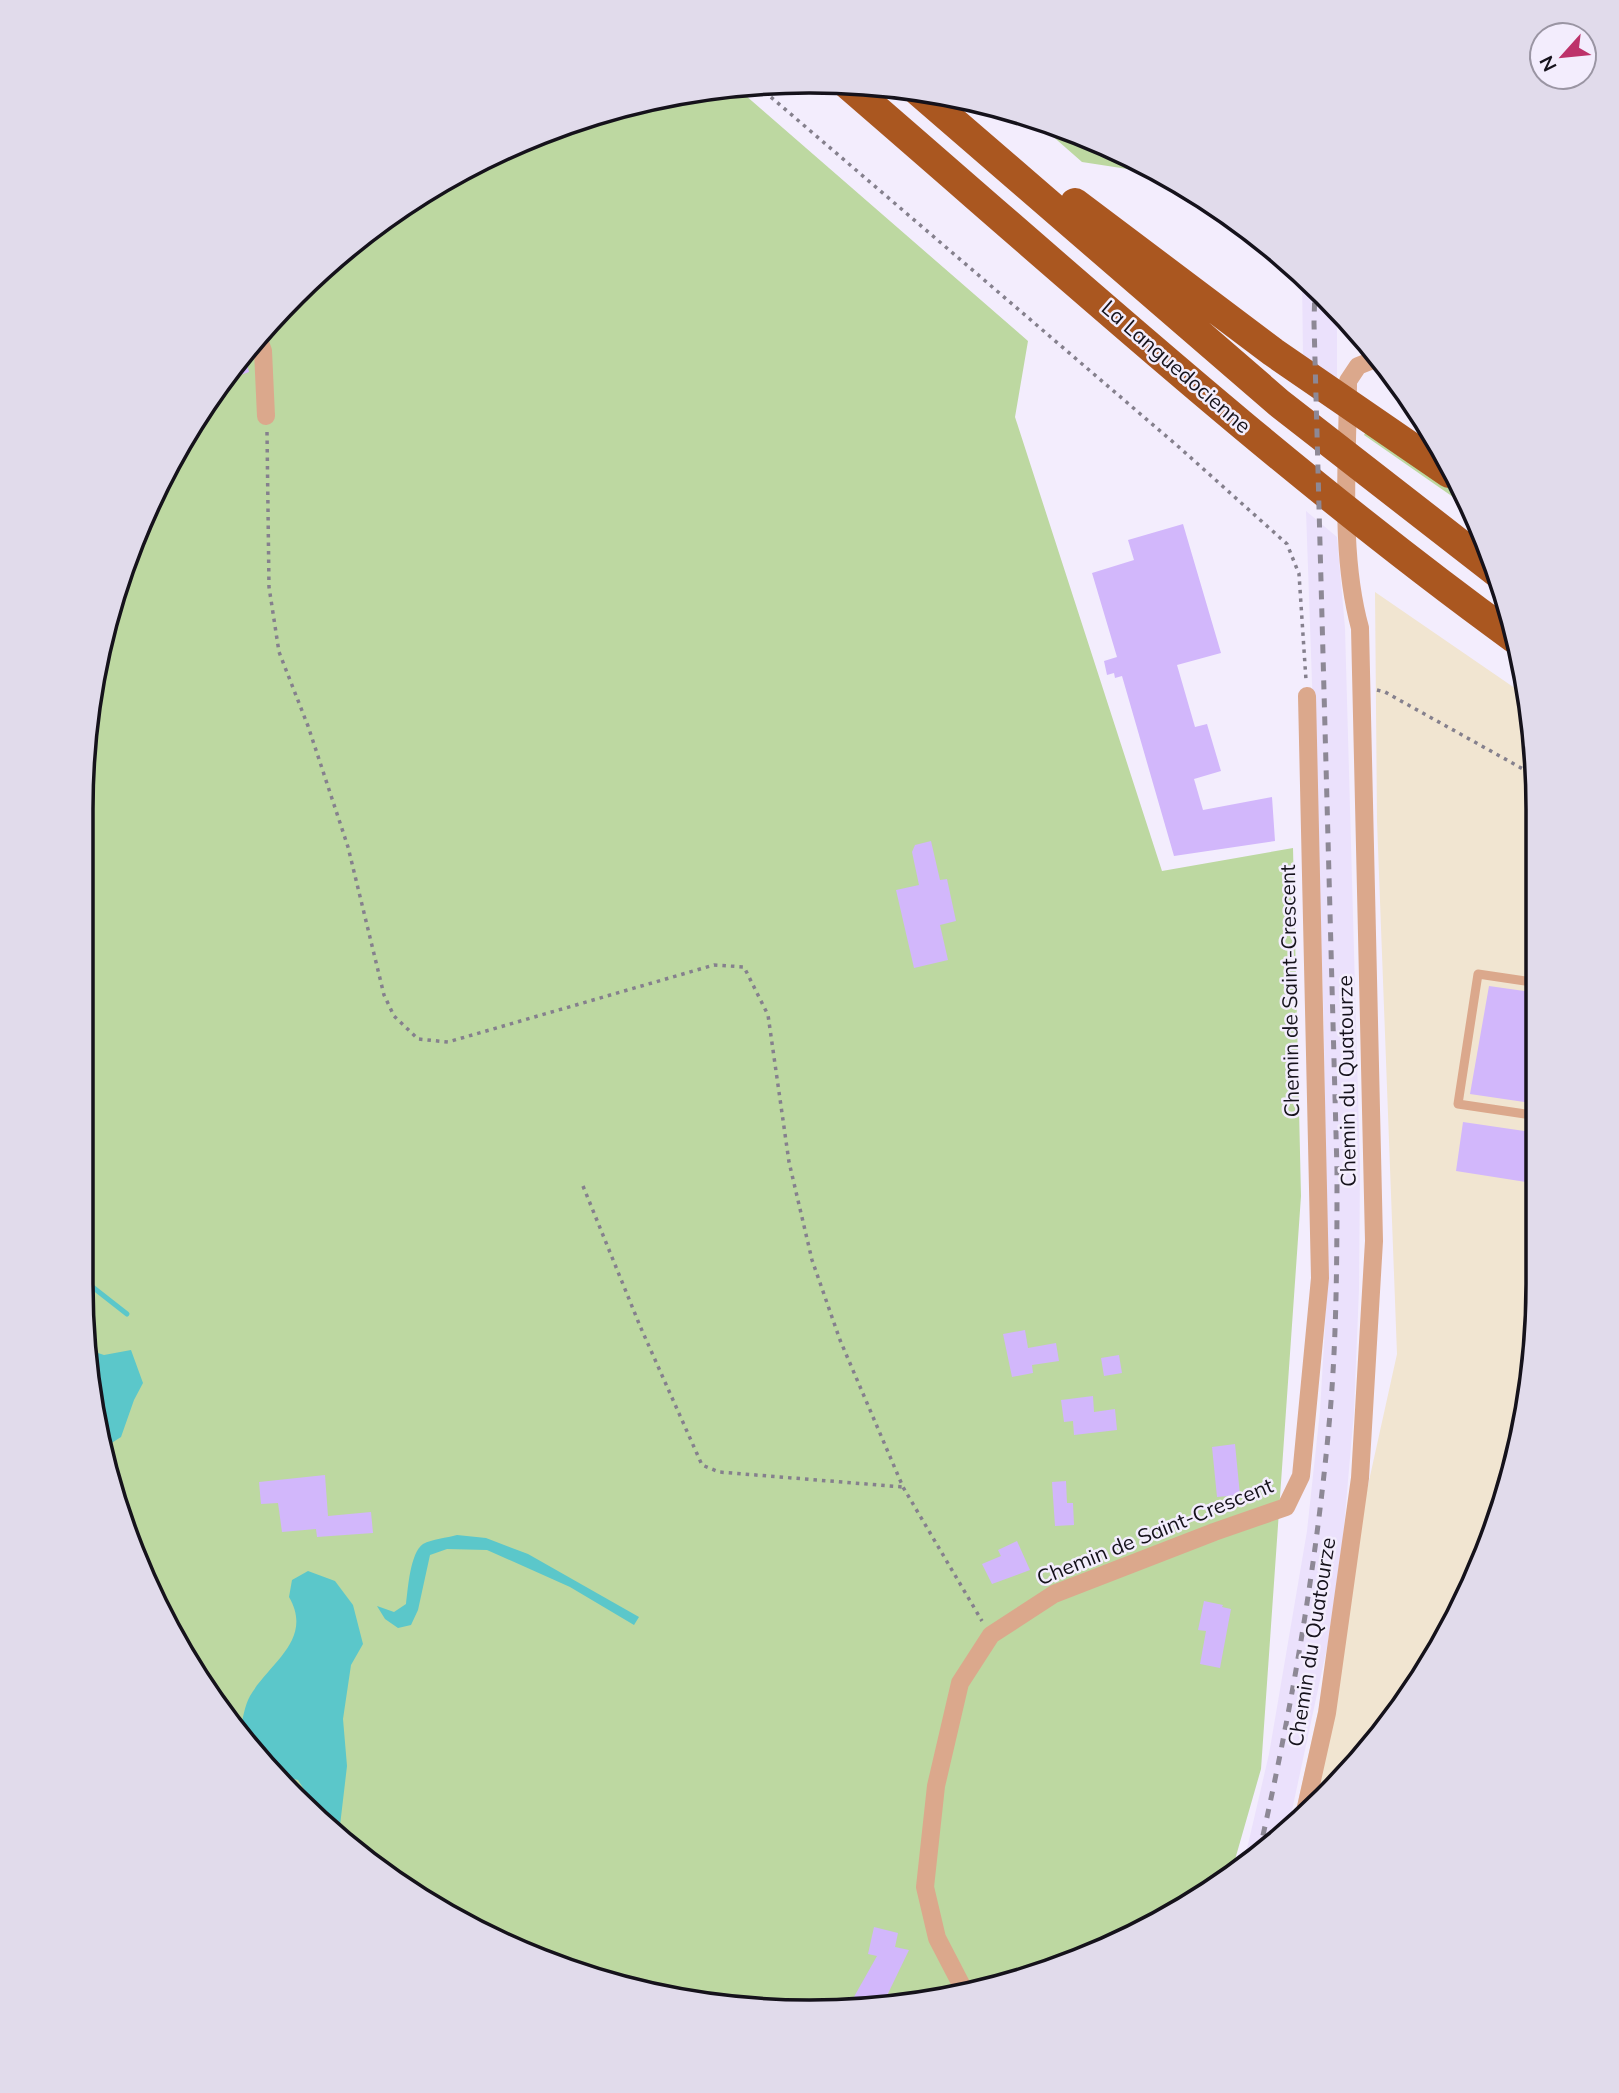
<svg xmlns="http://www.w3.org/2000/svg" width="1619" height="2093" font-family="Mulish,sans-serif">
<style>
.industrial{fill:#f1e5d1}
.built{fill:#ebe1fc}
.green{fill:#bdd8a1}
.water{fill:#5bc7ca}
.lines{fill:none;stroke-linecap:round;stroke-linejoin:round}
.stream{stroke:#5bc7ca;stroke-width:5}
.building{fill:#d2b7fb}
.path{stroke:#85808d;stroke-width:3.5;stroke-dasharray:3.5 5;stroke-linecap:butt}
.service{stroke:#dba88c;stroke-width:9}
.minor{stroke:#dba88c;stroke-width:18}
.motorway{stroke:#aa5720;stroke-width:30}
.rail{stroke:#8d8895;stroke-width:5;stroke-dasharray:9 9;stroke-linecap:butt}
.labels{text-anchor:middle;stroke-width:5;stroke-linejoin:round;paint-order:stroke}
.street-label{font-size:21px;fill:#15121b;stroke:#f3edfd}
.rim{fill:none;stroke:#15121b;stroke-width:3.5}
</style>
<rect width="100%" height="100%" fill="#f3edfd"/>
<path class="industrial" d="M 1375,592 L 1528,697 L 1532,715 L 1532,1379 L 1500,1518 L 1416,1688 L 1325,1799 L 1293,1825 L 1397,1354 L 1377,821 Z"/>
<path class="built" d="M 1302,275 L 1325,294 L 1337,309 L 1337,380 L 1303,357 Z
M 1306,511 L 1337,537 L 1345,628 L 1360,1168 L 1359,1289 L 1354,1412 L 1343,1538 L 1328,1643 L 1288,1829 L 1243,1866 L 1269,1754 L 1307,1531 L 1320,1411 L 1327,1292 L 1324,1025 Z"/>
<path class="green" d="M 737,88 L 1028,341 L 1015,417 L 1162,871 L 1293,848 L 1301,1196 L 1261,1769 L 1230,1877 L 1214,1890 L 1043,1974 L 857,2011 L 761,2011 L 621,1988 L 445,1915 L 294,1799 L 178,1648 L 105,1473 L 81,1283 L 82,762 L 105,620 L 156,487 L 231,366 L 329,262 L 405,203 L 531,136 L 668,94 Z
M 1033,119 L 1089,136 L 1160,174 L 1082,162 Z
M 1368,427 L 1457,488 L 1466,506 L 1364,435 Z"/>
<path class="water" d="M 89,1350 L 104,1355 L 131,1350 L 143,1383 L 134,1400 L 121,1437 L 102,1449 Z
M 457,1535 L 486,1538 L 528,1554 L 639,1617 L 634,1625 L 570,1587 L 487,1550 L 447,1549 L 430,1555 L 418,1610 L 411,1625 L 398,1628 L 385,1619 L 377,1606 L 394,1612 L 406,1604 C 408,1589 410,1553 423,1544 C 432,1539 447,1538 457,1535 Z
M 308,1571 L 335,1581 L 353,1605 L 363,1644 L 351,1665 L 343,1719 L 347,1766 L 339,1834 L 295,1799 L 301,1799 L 307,1794 L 298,1780 L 276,1775 L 241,1727 C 243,1717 245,1705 250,1696 C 269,1663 314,1640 289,1597 L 292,1580 Z"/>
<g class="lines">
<path class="stream" d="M 81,1278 L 127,1314"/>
</g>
<path class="building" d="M 244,352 L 249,372 L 221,382 L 231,366 Z
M 1183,524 L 1221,653 L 1177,665 L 1195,727 L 1207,724 L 1221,771 L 1194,779 L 1203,810 L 1272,797 L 1275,841 L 1174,856 L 1122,676 L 1115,678 L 1114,673 L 1107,675 L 1104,661 L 1117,657 L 1092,573 L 1134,560 L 1128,540 Z
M 931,841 L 940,880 L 947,879 L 956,921 L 940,925 L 948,960 L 914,968 L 896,890 L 919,885 L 912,852 L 915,845 Z
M 1489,986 L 1532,992 L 1532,1103 L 1470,1094 Z
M 1463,1122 L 1532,1132 L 1532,1183 L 1456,1171 Z
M 1025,1330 L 1028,1348 L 1056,1343 L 1059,1361 L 1032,1365 L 1033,1373 L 1012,1377 L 1003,1334 Z
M 1119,1355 L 1122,1373 L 1104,1376 L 1101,1358 Z
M 1093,1396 L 1094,1412 L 1115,1409 L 1117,1430 L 1074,1435 L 1073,1421 L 1064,1422 L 1061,1400 Z
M 1235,1444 L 1240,1495 L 1217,1497 L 1212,1447 Z
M 325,1475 L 328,1516 L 371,1512 L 373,1533 L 317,1537 L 316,1529 L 282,1532 L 278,1503 L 261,1504 L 259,1482 Z
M 1066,1481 L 1067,1503 L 1073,1503 L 1074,1525 L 1055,1526 L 1052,1482 Z
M 1017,1541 L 1030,1570 L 992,1584 L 982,1564 L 1001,1556 L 998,1550 Z
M 1204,1601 L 1223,1605 L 1222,1607 L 1231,1609 L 1220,1668 L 1200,1664 L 1206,1631 L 1198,1630 Z
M 874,1927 L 898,1933 L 895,1947 L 909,1950 L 882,2006 L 846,2011 L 877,1956 L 868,1954 Z"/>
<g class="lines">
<path class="path" d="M 758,86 L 1180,448 L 1287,544 L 1299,574 L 1306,680
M 267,432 L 269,587 L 279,652 L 308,726 L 348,847 L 384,995 L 394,1016 L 418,1039 L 448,1042 L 714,965 L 744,967 L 768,1015 L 789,1162 L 812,1260 L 840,1340 L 903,1487 L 982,1621
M 1377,690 L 1385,692 L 1532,774
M 583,1186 L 640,1326 L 702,1465 L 719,1472 L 903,1487"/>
<path class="service" d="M 1532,1115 L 1458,1104 L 1478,974 L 1532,982"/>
<path class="minor" d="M 258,337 L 263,351 L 266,416
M 1304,1816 L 1327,1713 L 1360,1478 L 1374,1241 L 1360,628 C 1339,552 1348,461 1348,381 L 1358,366 L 1378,358
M 964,1990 L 937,1938 L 925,1887 L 936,1786 L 960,1683 L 991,1635 L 1054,1594 L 1214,1532 L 1286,1507 L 1301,1476 L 1320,1278 L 1307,696"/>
<path class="motorway" d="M 847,84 C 1066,273 1280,468 1514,638
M 918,91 L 1279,403 L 1500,575
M 1075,203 L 1273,352 L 1449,473"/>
<path class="rail" d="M 1259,1853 C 1292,1708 1317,1562 1330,1414 C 1337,1332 1337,1251 1337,1170 L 1314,323 L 1315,286"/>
</g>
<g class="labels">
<g class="street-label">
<text transform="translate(1176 367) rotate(41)" y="7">La Languedocienne</text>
<text transform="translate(1290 991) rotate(-91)" y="7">Chemin de Saint-Crescent</text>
<text transform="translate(1347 1081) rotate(-91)" y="7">Chemin du Quatourze</text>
<text transform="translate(1155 1532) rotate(-22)" y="7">Chemin de Saint-Crescent</text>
<text transform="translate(1312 1642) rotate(-81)" y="7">Chemin du Quatourze</text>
</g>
</g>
<path d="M0 0H1619V2093H0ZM809 93H810A716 716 0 0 1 1526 809V1284A716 716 0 0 1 810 2000H809A716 716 0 0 1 93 1284V809A716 716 0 0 1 809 93Z" fill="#e1dbeb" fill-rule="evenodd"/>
<path class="rim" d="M809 93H810A716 716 0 0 1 1526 809V1284A716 716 0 0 1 810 2000H809A716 716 0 0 1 93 1284V809A716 716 0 0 1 809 93Z"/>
<g transform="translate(1563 56) rotate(243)"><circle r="33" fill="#f3edfd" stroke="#9a95a3" stroke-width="2"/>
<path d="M0-5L12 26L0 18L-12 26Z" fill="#bd326a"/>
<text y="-10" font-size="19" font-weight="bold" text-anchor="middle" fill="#15121b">N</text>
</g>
</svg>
